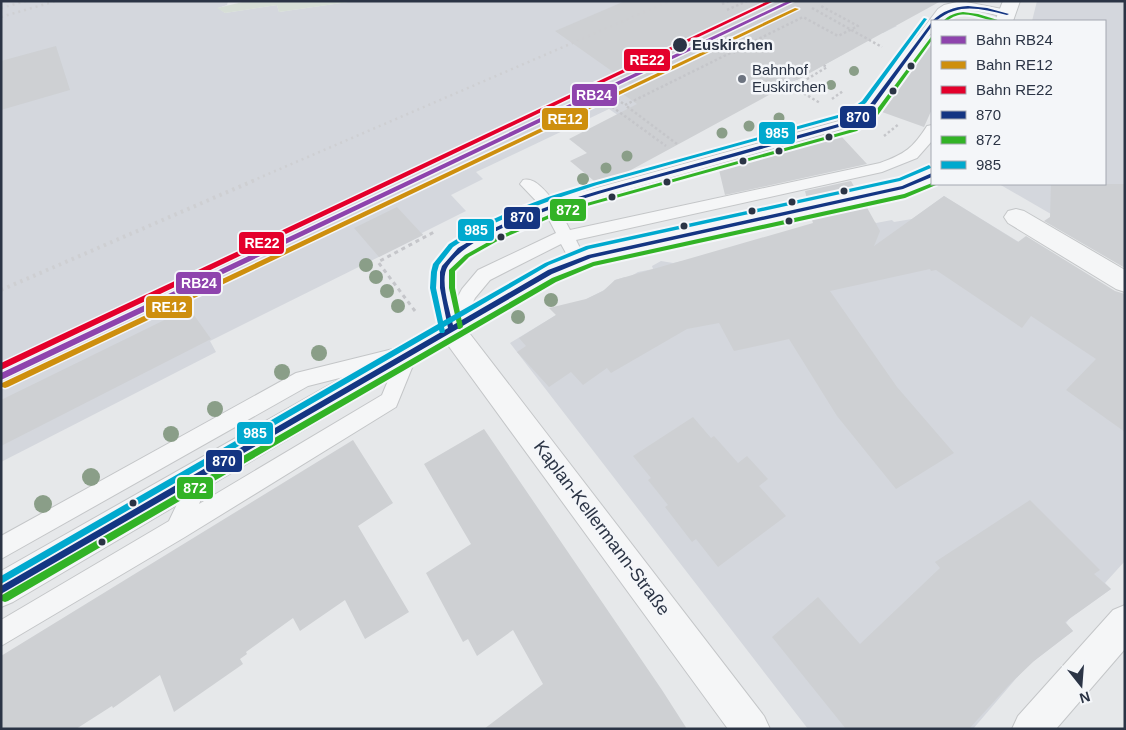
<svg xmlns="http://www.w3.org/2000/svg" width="1126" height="730" font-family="Helvetica,sans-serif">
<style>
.built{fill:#d4d7dd}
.green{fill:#d6ded6}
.building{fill:#ced0d3}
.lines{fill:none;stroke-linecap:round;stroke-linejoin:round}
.service-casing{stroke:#c4c6c8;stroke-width:2}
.pedestrian-casing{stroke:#c4c6c8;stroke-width:2}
.minor-casing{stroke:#c4c6c8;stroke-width:2}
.tertiary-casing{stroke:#c4c6c8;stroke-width:2}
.path-far1{stroke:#c5c6ca;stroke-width:2.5;stroke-dasharray:2.5 2.5;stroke-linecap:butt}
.path{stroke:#c5c6ca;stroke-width:3;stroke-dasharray:4 4;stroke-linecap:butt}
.service{fill:#f5f6f7;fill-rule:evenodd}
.pedestrian{fill:#f5f6f7;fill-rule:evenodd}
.minor{fill:#f5f6f7;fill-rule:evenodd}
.tertiary{fill:#f5f6f7;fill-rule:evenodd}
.rail-far1{stroke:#cecfd2;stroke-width:2.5;stroke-dasharray:2 4;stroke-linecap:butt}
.rail{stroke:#cecfd2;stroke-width:4;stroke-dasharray:2.5 4.5;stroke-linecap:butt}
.bus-1-casing{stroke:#f4f6f9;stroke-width:4}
.bus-2-casing{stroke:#f4f6f9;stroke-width:4}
.bus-3-casing{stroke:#f4f6f9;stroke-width:4}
.bus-1{fill:#143582;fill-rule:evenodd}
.bus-2{fill:#32b326;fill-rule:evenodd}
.bus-3{fill:#00a9ce;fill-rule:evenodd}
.rail-1-casing{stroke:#f4f6f9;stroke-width:3}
.rail-2-casing{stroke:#f4f6f9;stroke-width:3}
.rail-3-casing{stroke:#f4f6f9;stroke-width:3}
.rail-1{fill:#8e44ad;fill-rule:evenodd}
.rail-2{fill:#ce8f0e;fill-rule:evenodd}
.rail-3{fill:#e4002b;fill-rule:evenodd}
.tree{fill:#8a9e88}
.stop-dot{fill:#2b3445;stroke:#f4f6f9;stroke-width:2}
.poi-dot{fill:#6c737f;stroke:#f4f6f9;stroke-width:2}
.labels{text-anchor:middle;stroke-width:5;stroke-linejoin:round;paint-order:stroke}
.far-stop-label{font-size:15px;font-weight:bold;fill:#2b3445;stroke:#f4f6f9;text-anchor:start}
.far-poi-label{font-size:15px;fill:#2b3445;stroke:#f4f6f9;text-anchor:start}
.street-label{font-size:18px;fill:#2b3445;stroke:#f4f6f9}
.line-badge{stroke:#f4f6f9;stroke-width:2}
.badge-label{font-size:14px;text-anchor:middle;font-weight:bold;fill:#fff}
</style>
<rect width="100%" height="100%" fill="#e6e8ea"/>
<path class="built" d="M 1,1 L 228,1 L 227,5 L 218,8 L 225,13 L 277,5 L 279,12 L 355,1 L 927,1 L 889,22 L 897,26 L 883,33 L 872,28 L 853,49 L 780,89 L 648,136 L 609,109 L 489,166 L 476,172 L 483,179 L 451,195 L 466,211 L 422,233 L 423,235 L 210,341 L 216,352 L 1,462 Z
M 1037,1 L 1125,1 L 1125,257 L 999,184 L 1105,184 L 1105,21 L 1032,21 Z
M 944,196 L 1125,307 L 1125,561 L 1105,583 L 1111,589 L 1076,614 L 1074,613 L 1066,623 L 1073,631 L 1026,667 L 973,729 L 808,729 L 510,343 L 556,315 L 608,288 L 615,280 L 625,277 L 626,279 L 638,272 L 653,269 L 652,266 L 661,261 L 673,263 L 875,222 L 876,223 L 892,220 L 894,222 L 912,219 Z"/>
<path class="green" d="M 247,1 L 355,1 L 279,12 L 277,5 L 225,13 L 217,8 Z"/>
<path class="building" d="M 625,1 L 941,1 L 797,80 L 784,75 L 791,83 L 607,183 L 599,185 L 570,161 L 587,153 L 569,139 L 637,104 L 620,92 L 633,86 L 555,31 Z
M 932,43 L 932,109 L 924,127 L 882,112 Z
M 56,46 L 70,90 L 1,110 L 1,61 Z
M 841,136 L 867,164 L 725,195 L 719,170 Z
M 851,181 L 855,188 L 807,199 L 805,191 Z
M 1051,184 L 1125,184 L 1125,268 L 1044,221 L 1050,217 Z
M 944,196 L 1018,242 L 1026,236 L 1115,291 L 1125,294 L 1125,432 L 1066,390 L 1096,359 L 1031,316 L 1022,328 L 936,270 L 931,271 L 930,269 L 830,291 L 897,387 L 954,453 L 896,489 L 837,416 L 789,339 L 734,351 L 719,323 L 687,329 L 611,373 L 607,368 L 583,385 L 571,372 L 549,387 L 517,352 L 526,346 L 519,338 L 556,315 L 549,308 L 586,299 L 603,291 L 615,280 L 813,223 L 811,217 L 865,204 L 880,231 L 874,246 Z
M 397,207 L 423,235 L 379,257 L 354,228 Z
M 189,308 L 211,339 L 1,446 L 1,400 Z
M 693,417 L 711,438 L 714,436 L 738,463 L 747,456 L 768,479 L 759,486 L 786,516 L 718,567 L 696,539 L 692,542 L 665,507 L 668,505 L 648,480 L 651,478 L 633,456 Z
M 484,429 L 662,690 L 687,729 L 484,729 L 543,684 L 513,630 L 477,656 L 468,639 L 463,642 L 426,573 L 471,544 L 424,464 Z
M 353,440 L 393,503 L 358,526 L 409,612 L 365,639 L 345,600 L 300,631 L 293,618 L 246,652 L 247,654 L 240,659 L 243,664 L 174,712 L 160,675 L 113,708 L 112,706 L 76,729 L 1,729 L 1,656 Z
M 1030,500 L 1100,570 L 1094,574 L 1111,589 L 1065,622 L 1073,631 L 1034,661 L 1009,685 L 969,729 L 846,729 L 772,637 L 818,597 L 860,644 L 940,568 L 935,562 Z"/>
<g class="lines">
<defs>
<path id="service" d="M 961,1 L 1007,10 L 1013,14 L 1007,18 C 983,12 957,0 940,21 L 932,21 L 932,32 L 875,111 L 856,125 L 559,209 L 570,230 L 880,163 C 905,154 913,148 927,126 L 932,125 L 932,141 L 917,158 L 882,172 L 576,240 L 586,260 L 584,264 L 578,266 L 572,264 L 561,244 L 490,280 L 475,298 L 457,334 L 451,336 L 445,334 L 437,306 L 434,281 L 436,267 L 444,254 L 471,235 L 540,205 L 520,184 L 523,180 C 535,177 545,191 553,200 L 846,119 L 865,105 L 938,9 L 944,5 ZM 546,214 L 556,233 L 478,270 L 462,289 L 454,304 C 452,294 448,279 452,269 C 460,249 526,223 546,214 Z
M 409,345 L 416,348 L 418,353 L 396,407 L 185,537 L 1,646 L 1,620 L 169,521 L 194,468 L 201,465 L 208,468 L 211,475 L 199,504 L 382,395 L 395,364 L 308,386 L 1,559 L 1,536 L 296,373 L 393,349 L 400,352 L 402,348 Z"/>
<path id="pedestrian" d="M 1016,209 L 1024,211 L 1125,270 L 1125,292 L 1116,289 L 1008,223 L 1004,217 L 1008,211 Z"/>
<path id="minor" d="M 451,318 L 460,321 L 764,716 L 770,729 L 728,729 L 442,337 L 438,329 L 442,321 Z
M 1125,605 L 1125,649 L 1056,729 L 1012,729 L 1018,716 L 1113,610 Z"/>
<path id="tertiary" d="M 1003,1 L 1020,1 L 1013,21 L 995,21 Z
M 932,168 L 932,183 L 911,192 L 595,264 L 559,279 L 13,602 L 1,607 L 1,571 L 541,265 L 590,247 L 898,181 Z"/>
</defs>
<use href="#service" class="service-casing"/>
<use href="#pedestrian" class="pedestrian-casing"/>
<use href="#minor" class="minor-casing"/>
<use href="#tertiary" class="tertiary-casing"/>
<path class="path-far1" d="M 722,4 L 729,1
M 812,8 L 882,47
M 727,10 L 747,1
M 729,49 L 737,54
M 778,78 L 820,103
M 794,87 L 827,67 L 823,65
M 609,93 L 625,105
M 600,98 L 666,146
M 832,99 L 843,91
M 884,136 L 899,124
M 677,144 L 625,105 L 803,17 L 838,36 L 858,26 L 819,5"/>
<path class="path" d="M 415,311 L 378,262 L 436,231"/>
<use href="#service" class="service"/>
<use href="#pedestrian" class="pedestrian"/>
<use href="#minor" class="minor"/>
<use href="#tertiary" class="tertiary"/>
<path class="rail-far1" d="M 1,8 L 26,1
M 1,17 L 56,1
M 252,181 L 670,1"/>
<path class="rail" d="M 1,290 L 255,180"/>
<defs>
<path id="bus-1" d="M 968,6 L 987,8 L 1009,14 L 1007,15 C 980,9 960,2 936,21 L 932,21 C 943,11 953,7 968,6 Z
M 931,23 L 932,23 L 932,26 L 872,109 L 853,123 C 800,138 748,153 696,167 C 632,185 568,200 507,226 C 486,236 462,246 448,266 C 439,279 450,310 453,325 L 548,270 L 588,255 L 902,186 L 932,173 L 932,177 L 903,189 L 591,258 L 552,274 L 1,594 L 1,586 L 448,328 L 440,288 L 440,272 L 442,266 L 458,248 L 485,232 L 519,217 L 558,203 L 598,191 L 849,121 L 868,107 Z"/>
<path id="bus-2" d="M 963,12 L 978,14 L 1001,21 C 982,22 965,6 947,21 L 943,21 C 949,15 955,13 963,12 Z
M 931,37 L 932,37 L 932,40 L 878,115 L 857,131 L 562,213 L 501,239 L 469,257 L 455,271 L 455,288 L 463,327 L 460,329 L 458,329 L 449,288 L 449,270 L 465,255 L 497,237 L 558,211 L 853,129 L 874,113 Z
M 932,183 L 932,184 L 937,184 L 936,185 L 905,198 L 594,266 L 556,282 L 8,601 L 5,602 L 2,601 L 1,598 L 2,595 L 552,278 L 593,262 L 904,194 Z"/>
<path id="bus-3" d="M 924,18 L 927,19 L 866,103 L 849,115 L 597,185 L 555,199 L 515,214 L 479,230 L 453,247 L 439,265 L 437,272 L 436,288 L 443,321 L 545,263 L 586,246 L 899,178 L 929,165 L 931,167 L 931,168 L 900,181 L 589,249 L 549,265 L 444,327 L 445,331 L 444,333 L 440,333 L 439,330 L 1,584 L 1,576 L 438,324 L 430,288 L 431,272 L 433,264 L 449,244 L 476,227 L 511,211 L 551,196 L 593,183 L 845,113 L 862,101 Z"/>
</defs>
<use href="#bus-1" class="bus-1-casing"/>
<use href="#bus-2" class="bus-2-casing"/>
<use href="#bus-3" class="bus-3-casing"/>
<use href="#bus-1" class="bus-1"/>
<use href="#bus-2" class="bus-2"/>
<use href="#bus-3" class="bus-3"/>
<defs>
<path id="rail-1" d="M 788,1 L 794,1 L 1,380 L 1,373 Z"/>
<path id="rail-2" d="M 795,8 L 799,9 L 8,387 L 5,388 L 2,387 L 1,385 L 2,383 Z"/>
<path id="rail-3" d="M 768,1 L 774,1 L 1,370 L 1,363 Z"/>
</defs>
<use href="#rail-1" class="rail-1-casing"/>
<use href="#rail-2" class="rail-2-casing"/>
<use href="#rail-3" class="rail-3-casing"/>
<use href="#rail-1" class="rail-1"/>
<use href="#rail-2" class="rail-2"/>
<use href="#rail-3" class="rail-3"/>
</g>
<g class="tree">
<circle cx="854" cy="71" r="5"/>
<circle cx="831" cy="85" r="5"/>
<circle cx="779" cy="118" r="5.5"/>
<circle cx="749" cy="126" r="5.5"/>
<circle cx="722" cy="133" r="5.5"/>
<circle cx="627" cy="156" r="5.5"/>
<circle cx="606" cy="168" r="5.5"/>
<circle cx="583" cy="179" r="6"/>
<circle cx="366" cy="265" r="7"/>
<circle cx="376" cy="277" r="7"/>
<circle cx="387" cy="291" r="7"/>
<circle cx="551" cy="300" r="7"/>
<circle cx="398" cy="306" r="7"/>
<circle cx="518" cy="317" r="7"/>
<circle cx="319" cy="353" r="8"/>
<circle cx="282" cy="372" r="8"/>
<circle cx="215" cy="409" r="8"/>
<circle cx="171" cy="434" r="8"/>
<circle cx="91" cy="477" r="9"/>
<circle cx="43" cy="504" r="9"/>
</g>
<g class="stop-dot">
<circle cx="680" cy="45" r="8"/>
<circle cx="911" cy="66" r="4.5"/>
<circle cx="893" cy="91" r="4.5"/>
<circle cx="829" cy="137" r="4.5"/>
<circle cx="779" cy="151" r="4.5"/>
<circle cx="743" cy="161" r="4.5"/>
<circle cx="667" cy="182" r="4.5"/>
<circle cx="844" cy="191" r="4.5"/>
<circle cx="612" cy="197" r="4.5"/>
<circle cx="792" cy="202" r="4.5"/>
<circle cx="752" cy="211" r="4.5"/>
<circle cx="789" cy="221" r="4.5"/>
<circle cx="684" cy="226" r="4.5"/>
<circle cx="501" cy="237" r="4.5"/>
<circle cx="133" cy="503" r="4.5"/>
<circle cx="102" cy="542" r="4.5"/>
</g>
<circle class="poi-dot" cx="742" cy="79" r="5"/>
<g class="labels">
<g class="far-stop-label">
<text x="692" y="50">Euskirchen</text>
</g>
<g class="far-poi-label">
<text x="752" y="75">Bahnhof<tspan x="752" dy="17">Euskirchen</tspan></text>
</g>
<g class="street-label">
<text transform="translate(602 528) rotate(53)" y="6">Kaplan-Kellermann-Straße</text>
</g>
</g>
<g class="line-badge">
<rect x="623" y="48" width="48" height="24" rx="5" fill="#e4002b"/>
<rect x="571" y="83" width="47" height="24" rx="5" fill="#8e44ad"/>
<rect x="839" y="105" width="38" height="24" rx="5" fill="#143582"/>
<rect x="541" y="107" width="48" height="24" rx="5" fill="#ce8f0e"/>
<rect x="758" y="121" width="38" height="24" rx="5" fill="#00a9ce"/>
<rect x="549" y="198" width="38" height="24" rx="5" fill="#32b326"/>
<rect x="503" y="206" width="38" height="24" rx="5" fill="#143582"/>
<rect x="457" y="218" width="38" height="24" rx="5" fill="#00a9ce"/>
<rect x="238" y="231" width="47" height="24" rx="5" fill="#e4002b"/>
<rect x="175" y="271" width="47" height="24" rx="5" fill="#8e44ad"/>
<rect x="145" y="295" width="48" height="24" rx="5" fill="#ce8f0e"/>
<rect x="236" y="421" width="38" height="24" rx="5" fill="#00a9ce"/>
<rect x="205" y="449" width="38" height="24" rx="5" fill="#143582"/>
<rect x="176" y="476" width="38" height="24" rx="5" fill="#32b326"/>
</g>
<g class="badge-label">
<text x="647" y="65">RE22</text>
<text x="594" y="100">RB24</text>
<text x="858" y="122">870</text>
<text x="565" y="124">RE12</text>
<text x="777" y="138">985</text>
<text x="568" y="215">872</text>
<text x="522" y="222">870</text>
<text x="476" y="235">985</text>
<text x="262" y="248">RE22</text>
<text x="199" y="288">RB24</text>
<text x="169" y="312">RE12</text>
<text x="255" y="438">985</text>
<text x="224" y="466">870</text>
<text x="195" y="493">872</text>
</g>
<rect width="1126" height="730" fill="none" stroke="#2b3445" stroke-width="5"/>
<rect x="931" y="20" width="175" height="165" fill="#f4f6f9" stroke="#a4a8b1"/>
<rect x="941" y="36" width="25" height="8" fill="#8e44ad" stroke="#a4a8b1"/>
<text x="976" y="45" font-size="15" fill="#2b3445">Bahn RB24</text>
<rect x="941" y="61" width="25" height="8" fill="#ce8f0e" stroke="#a4a8b1"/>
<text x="976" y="70" font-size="15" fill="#2b3445">Bahn RE12</text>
<rect x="941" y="86" width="25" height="8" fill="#e4002b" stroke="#a4a8b1"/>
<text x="976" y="95" font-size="15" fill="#2b3445">Bahn RE22</text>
<rect x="941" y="111" width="25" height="8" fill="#143582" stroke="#a4a8b1"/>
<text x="976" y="120" font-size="15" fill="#2b3445">870</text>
<rect x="941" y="136" width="25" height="8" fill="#32b326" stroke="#a4a8b1"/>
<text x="976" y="145" font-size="15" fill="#2b3445">872</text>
<rect x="941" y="161" width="25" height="8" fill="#00a9ce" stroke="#a4a8b1"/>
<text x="976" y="170" font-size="15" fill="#2b3445">985</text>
<g transform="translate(1081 685) rotate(163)" stroke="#f4f6f9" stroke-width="4" paint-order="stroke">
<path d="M0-4L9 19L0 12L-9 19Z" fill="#2b3445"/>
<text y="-8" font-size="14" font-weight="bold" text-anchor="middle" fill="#2b3445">N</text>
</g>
</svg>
